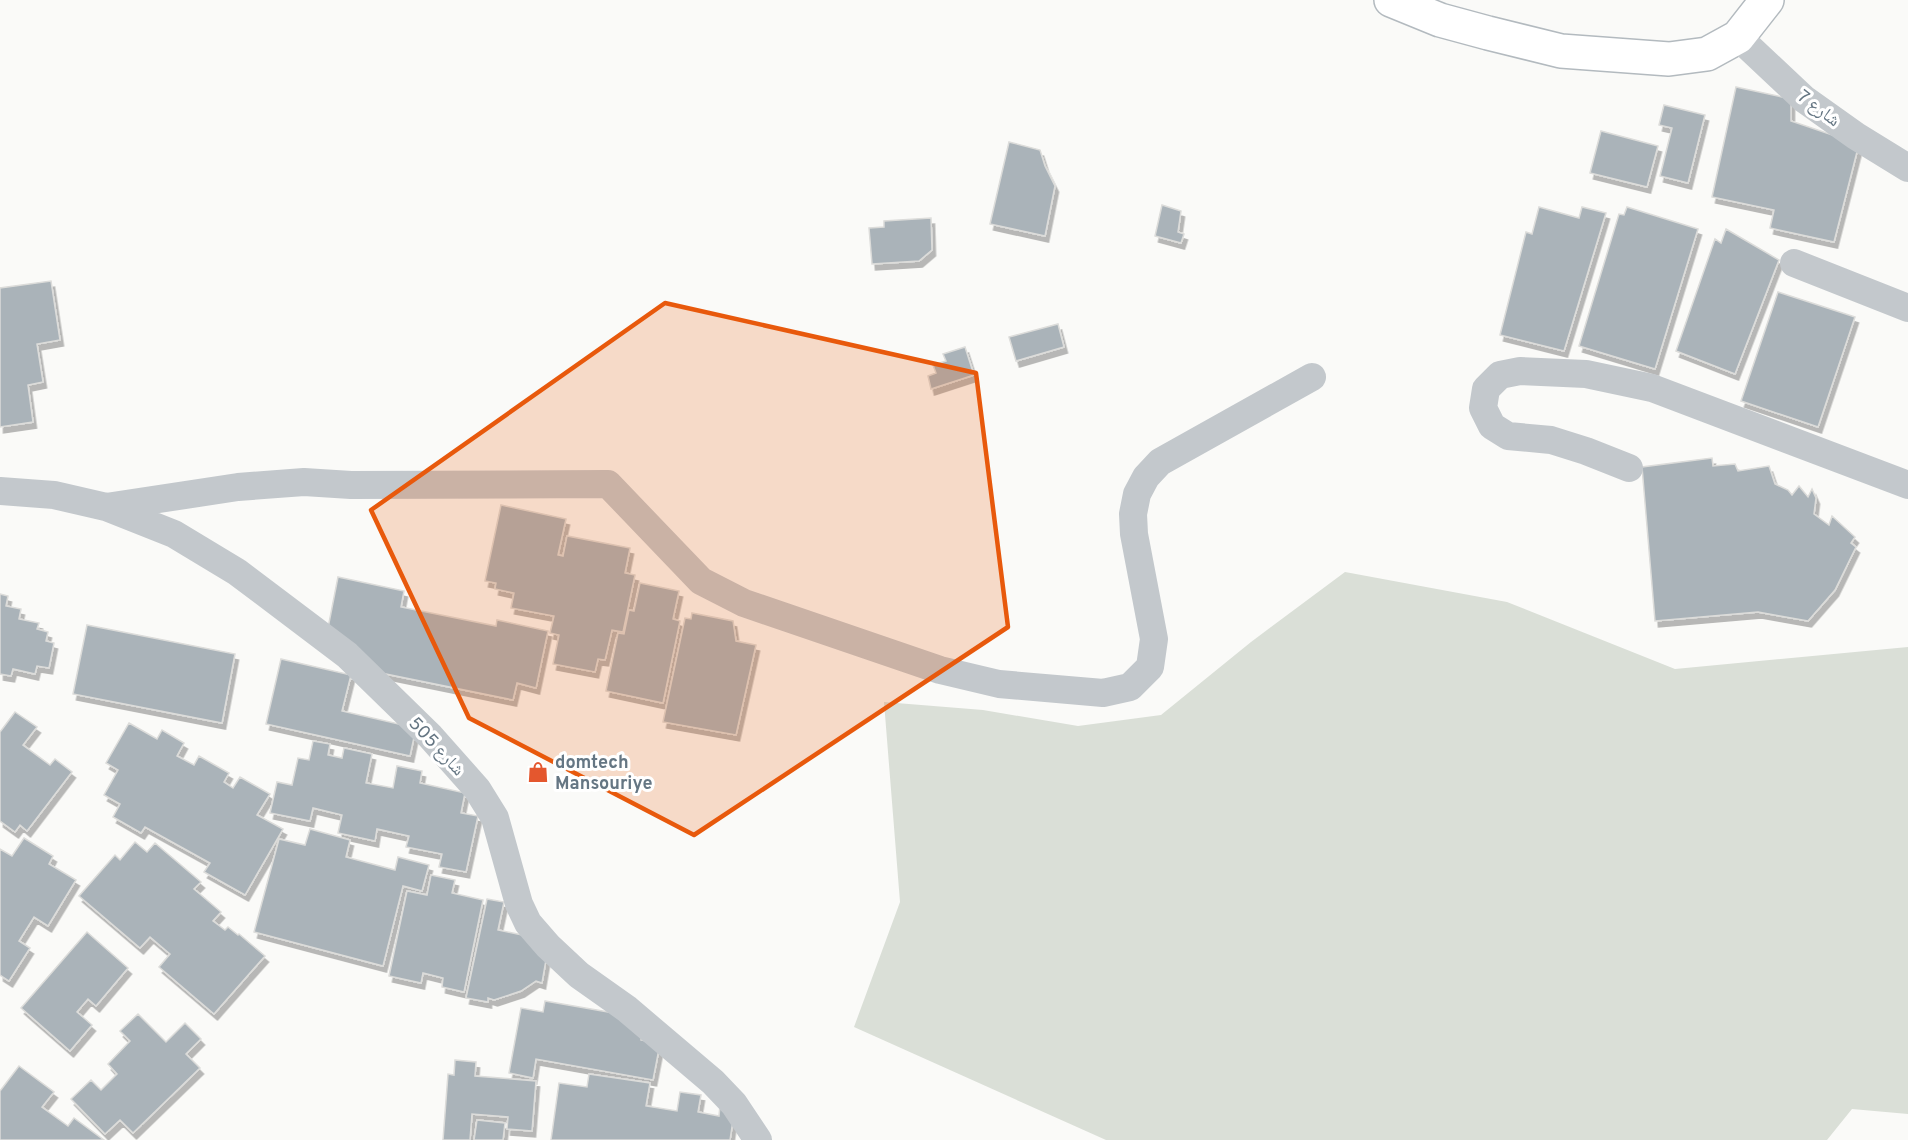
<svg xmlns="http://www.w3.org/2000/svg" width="1908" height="1140" font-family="Overpass,'Noto Naskh Arabic',sans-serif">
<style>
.green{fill:#dadfd7}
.building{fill:#aab3b9;stroke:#dcdcda;stroke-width:1.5;filter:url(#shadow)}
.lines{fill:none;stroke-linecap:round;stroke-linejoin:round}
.secondary-casing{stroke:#b3babf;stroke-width:36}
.street{stroke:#c3c8cc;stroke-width:28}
.secondary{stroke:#fff;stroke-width:33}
.marked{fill:#e8590c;fill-opacity:0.2;stroke:#e8590c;stroke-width:4.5;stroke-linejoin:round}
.labels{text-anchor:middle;stroke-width:6;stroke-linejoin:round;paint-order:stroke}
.street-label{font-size:18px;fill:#657683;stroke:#fff}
.poi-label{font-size:18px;font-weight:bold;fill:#657683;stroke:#fff;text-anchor:start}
</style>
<defs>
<filter id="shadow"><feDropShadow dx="3.5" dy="6" stdDeviation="0" flood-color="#0004"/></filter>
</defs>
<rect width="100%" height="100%" fill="#fafaf8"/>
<path class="green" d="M 1345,572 L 1507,602 L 1675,669 L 1908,647 L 1908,1114 L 1852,1109 L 1827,1140 L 1106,1140 L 854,1027 L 900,902 L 884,702 L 983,710 L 1078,726 L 1161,715 L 1251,642 Z"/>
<path class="building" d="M 1736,87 L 1791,99 L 1791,121 L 1859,144 L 1834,242 L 1770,228 L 1774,210 L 1712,197 Z
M 1664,105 L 1705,115 L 1688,183 L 1660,176 L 1672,128 L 1659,125 Z
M 1601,131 L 1658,146 L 1647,187 L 1590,173 Z
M 1009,142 L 1040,150 L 1045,166 L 1055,186 L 1045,236 L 990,224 Z
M 1162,205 L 1181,211 L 1178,232 L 1184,234 L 1181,243 L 1155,236 Z
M 1539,207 L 1579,218 L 1582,207 L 1606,213 L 1564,351 L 1500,335 L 1526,232 L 1532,234 Z
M 1627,207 L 1698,229 L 1655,369 L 1579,346 L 1619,214 L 1624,215 Z
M 931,218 L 932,250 L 919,261 L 872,264 L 869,228 L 884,227 L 884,221 Z
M 1726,229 L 1779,260 L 1735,374 L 1676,351 L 1715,239 L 1721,243 Z
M 51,281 L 60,340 L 37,344 L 43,382 L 28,385 L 33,422 L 0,427 L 0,288 Z
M 1778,292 L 1855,317 L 1818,427 L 1741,401 Z
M 1058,324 L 1064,347 L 1016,361 L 1009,337 Z
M 965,347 L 974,375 L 931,389 L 928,376 L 936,373 L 933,365 L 946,361 L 943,354 Z
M 1712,458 L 1713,466 L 1735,464 L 1738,471 L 1769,466 L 1775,484 L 1788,490 L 1792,495 L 1799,486 L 1808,497 L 1812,489 L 1816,498 L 1814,514 L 1829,525 L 1832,516 L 1855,537 L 1851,543 L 1856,547 L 1835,590 L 1808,621 L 1758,612 L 1655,621 L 1642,467 Z
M 501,505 L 566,519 L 558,555 L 563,556 L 567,536 L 630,548 L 625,573 L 635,575 L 623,632 L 612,630 L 605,660 L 598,659 L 595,672 L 553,664 L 559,635 L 550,633 L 554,616 L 511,608 L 514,593 L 495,589 L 496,583 L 485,581 Z
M 338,577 L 404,591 L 401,607 L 496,626 L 497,620 L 548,631 L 536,688 L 517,683 L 513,700 L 381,673 L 328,628 Z
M 640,583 L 679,591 L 673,619 L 680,621 L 663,703 L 606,691 L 618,633 L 624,634 L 629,610 L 634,611 Z
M 0,594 L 8,596 L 6,606 L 21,609 L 19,619 L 39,623 L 37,629 L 48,632 L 46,641 L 54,643 L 49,668 L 37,666 L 35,674 L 13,669 L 11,676 L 0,674 Z
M 692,613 L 733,621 L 736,641 L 756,645 L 736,735 L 663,722 L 685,618 L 691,619 Z
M 87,625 L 235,654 L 222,723 L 73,694 Z
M 281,659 L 351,675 L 342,711 L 416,728 L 410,756 L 266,724 Z
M 15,712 L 37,727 L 23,745 L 50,765 L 55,759 L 72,772 L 27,831 L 20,825 L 15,832 L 0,821 L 0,732 Z
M 129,723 L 157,739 L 162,730 L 184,743 L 177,756 L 194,765 L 199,756 L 229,773 L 224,782 L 233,788 L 240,777 L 270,794 L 257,815 L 283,829 L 245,895 L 204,872 L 210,863 L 145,827 L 141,833 L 113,817 L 120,804 L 104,795 L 118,770 L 106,763 Z
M 313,741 L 330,744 L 328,755 L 342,758 L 344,748 L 372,754 L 366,783 L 393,788 L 397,766 L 422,771 L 420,783 L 465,793 L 461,813 L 478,816 L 466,872 L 439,867 L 442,854 L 406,847 L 409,836 L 377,829 L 375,841 L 338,833 L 342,815 L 313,808 L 310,821 L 270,813 L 277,782 L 292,785 L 298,758 L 309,760 Z
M 310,829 L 350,840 L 346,857 L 395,870 L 398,857 L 429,865 L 422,891 L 403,886 L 383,966 L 254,932 L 279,839 L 305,845 Z
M 24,838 L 53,856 L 49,864 L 76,880 L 48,926 L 34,917 L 19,941 L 30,948 L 9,981 L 0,975 L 0,849 L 12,856 Z
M 135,842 L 147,852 L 155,843 L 201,882 L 194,889 L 221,912 L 213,921 L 225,930 L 228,927 L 238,935 L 239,934 L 265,956 L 214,1014 L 159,967 L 170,954 L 150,937 L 140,948 L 79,896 L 115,855 L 120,860 Z
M 431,875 L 455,880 L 452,893 L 483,900 L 464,992 L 442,987 L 443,978 L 423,973 L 421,983 L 389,976 L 407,891 L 427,895 Z
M 487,899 L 504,902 L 498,930 L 527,936 L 546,960 L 542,983 L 536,981 L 521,991 L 494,1000 L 488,998 L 488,1002 L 466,998 Z
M 87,932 L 128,968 L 96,1006 L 88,999 L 77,1012 L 92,1025 L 70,1051 L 21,1008 Z
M 545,1001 L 631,1016 L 643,1031 L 641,1040 L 660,1044 L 653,1080 L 536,1059 L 533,1078 L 509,1073 L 521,1008 L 543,1012 Z
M 138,1014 L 166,1042 L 185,1023 L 201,1039 L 186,1054 L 200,1068 L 133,1133 L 120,1120 L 105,1134 L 71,1099 L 91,1080 L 101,1090 L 117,1074 L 108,1064 L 130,1041 L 120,1031 Z
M 455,1060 L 476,1062 L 475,1076 L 536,1081 L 532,1131 L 507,1129 L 508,1117 L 472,1114 L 470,1140 L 443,1140 L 448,1074 L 454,1075 Z
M 19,1066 L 54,1092 L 42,1107 L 68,1126 L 74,1118 L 104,1140 L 0,1140 L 0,1091 Z
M 589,1074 L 650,1083 L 646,1106 L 677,1111 L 680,1092 L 701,1095 L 698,1112 L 719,1116 L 720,1105 L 735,1107 L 730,1140 L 551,1140 L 559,1083 L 587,1087 Z
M 477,1120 L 505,1123 L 503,1140 L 474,1140 Z"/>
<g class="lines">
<defs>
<path id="secondary" d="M 1391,0 L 1440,20 L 1488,33 L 1561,51 L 1669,59 L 1707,54 L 1738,37 L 1767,0"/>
</defs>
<use href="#secondary" class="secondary-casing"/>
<path class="street" d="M 1738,37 L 1804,99 L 1856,136 L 1908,168
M 1794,263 L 1908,308
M 1629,468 L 1586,451 L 1551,440 L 1508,436 L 1492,426 L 1483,408 L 1486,389 L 1500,375 L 1520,371 L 1586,374 L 1652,388 L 1908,485
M 0,491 L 54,495 L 106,507 L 174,534 L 237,572 L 347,655 L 430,736 L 477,789 L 495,818 L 519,904 L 528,923 L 548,946 L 579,975 L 627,1009 L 713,1082 L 734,1104 L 758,1140
M 106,507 L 238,487 L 304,482 L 351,485 L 608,484 L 701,581 L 744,603 L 940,670 L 999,684 L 1103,693 L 1130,687 L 1150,667 L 1154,639 L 1134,534 L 1133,514 L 1137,494 L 1146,477 L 1160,462 L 1312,377"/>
<use href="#secondary" class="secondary"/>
</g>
<path class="marked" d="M 665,303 L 976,373 L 1008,627 L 694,835 L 469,718 L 371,510 Z"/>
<defs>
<symbol id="shop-bare" viewBox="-9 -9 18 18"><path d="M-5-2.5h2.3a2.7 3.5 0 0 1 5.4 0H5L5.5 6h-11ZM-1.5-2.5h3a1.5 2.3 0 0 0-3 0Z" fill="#e4572e" stroke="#fff" stroke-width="2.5" paint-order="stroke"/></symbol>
</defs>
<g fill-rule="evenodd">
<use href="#shop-bare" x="523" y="757" width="30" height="30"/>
</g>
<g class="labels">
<g class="street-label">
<text transform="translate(1819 108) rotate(37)" y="6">شارع 7</text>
<text transform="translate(437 746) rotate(47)" y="6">شارع 505</text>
</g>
<g class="poi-label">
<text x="555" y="768">domtech<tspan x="555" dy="21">Mansouriye</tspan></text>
</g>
</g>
</svg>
